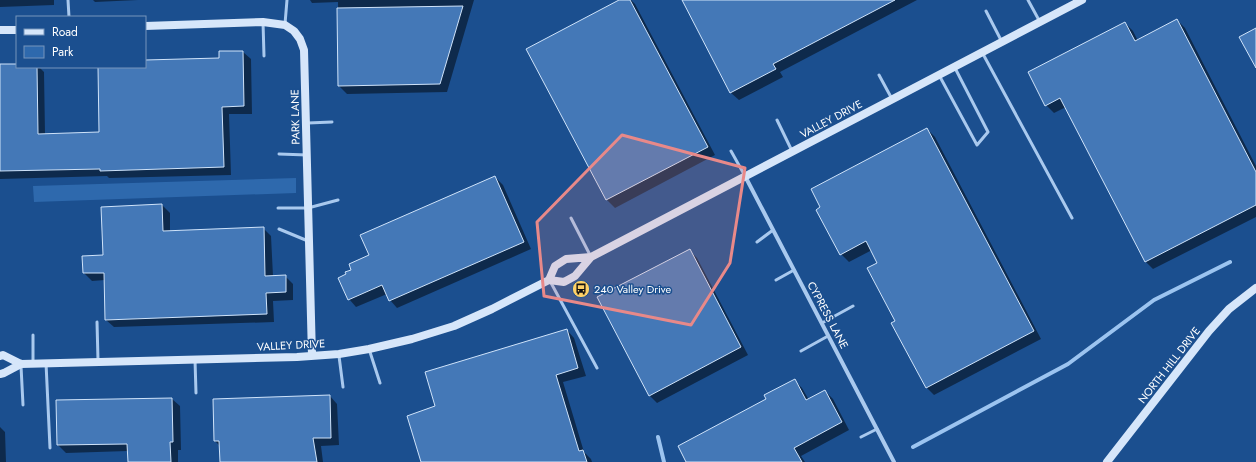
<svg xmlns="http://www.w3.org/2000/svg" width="1256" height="462" font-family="Jost,sans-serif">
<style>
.green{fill:#2e69ad}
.shadow{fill:#0007}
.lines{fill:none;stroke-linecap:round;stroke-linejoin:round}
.stream{stroke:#9cc4f0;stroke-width:4}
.building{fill:#4478b7;stroke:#cfe3fa}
.lane{stroke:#a9c9ee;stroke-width:3}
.street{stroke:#a9c9ee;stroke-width:4}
.secondary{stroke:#d6e6fa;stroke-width:8}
.marked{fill:#e88989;fill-opacity:0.2;stroke:#e88989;stroke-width:3;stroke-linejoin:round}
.labels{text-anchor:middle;stroke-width:3;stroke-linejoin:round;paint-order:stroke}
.street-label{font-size:11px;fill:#fff;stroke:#1b4f8f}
.poi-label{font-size:11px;fill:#fff;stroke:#1b4f8f;text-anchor:start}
</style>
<rect width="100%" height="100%" fill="#1b4f8f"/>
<path class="green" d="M 296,178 L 296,193 L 34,202 L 33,186 Z"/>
<path class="shadow" d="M 0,0 L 54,0 L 54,5 L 0,7 Z
M 93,0 L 138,0 L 95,2 Z
M 310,0 L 474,0 L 447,92 L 347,94 L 339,86 L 338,2 L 312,3 Z
M 621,0 L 631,0 L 635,4 L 715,155 L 615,208 L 607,200 L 528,49 Z
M 683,0 L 917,0 L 780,72 L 783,77 L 739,100 L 731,93 Z
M 1177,20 L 1185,28 L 1256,166 L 1256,217 L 1153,269 L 1146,262 L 1066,107 L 1054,113 L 1046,105 L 1125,23 L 1133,31 L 1138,41 Z
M 243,52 L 251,59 L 252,114 L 229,114 L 231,175 L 109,178 L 107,176 L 0,179 L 0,65 L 17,65 L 17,67 L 39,67 L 44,72 L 45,134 L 100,133 L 99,67 L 145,67 L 145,61 L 220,59 Z
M 927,129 L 935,137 L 1041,339 L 934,395 L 926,387 L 897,322 L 879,263 L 872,250 L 849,262 L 841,254 Z
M 495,177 L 503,185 L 531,249 L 397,308 L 390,300 L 387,294 L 356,307 L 349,299 L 348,274 L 352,270 L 370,256 Z
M 162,205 L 170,213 L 170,232 L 263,228 L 271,236 L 273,276 L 285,276 L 293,284 L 293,300 L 273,301 L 274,322 L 114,327 L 106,320 L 105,280 L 92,281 L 84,273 L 83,257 L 104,256 Z
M 689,250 L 697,258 L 748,355 L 657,403 L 649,395 Z
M 567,330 L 574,338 L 586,376 L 563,382 L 584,452 L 591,459 L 592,462 L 422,462 L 436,407 Z
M 794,380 L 802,388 L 809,400 L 825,391 L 833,399 L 849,430 L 801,456 L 805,462 L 688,462 Z
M 330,396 L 337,404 L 339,445 L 321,446 L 323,462 L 221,462 L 220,446 L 215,441 Z
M 172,399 L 180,406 L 181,450 L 178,450 L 178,462 L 129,462 L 128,451 L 66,453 L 58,445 Z
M 0,427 L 5,432 L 6,462 L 0,462 Z"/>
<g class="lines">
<path class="stream" d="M 658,437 L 664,462
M 913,447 L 1068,364 L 1154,300 L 1230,262"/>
</g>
<path class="building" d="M 619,0 L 630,0 L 708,147 L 606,200 L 526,49 Z
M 682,0 L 895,0 L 773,64 L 776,69 L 730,93 Z
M 463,6 L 440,84 L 338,86 L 337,8 Z
M 1177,19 L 1256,172 L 1256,205 L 1145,262 L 1060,98 L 1045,106 L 1028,72 L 1125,22 L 1135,41 Z
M 1256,28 L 1256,68 L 1239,37 Z
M 219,51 L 243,51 L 244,106 L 222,107 L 224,167 L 100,171 L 100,169 L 0,171 L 0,64 L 17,64 L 17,67 L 37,67 L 38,134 L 99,132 L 98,67 L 145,67 L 145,60 L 219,58 Z
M 927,128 L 1034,331 L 926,388 L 891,323 L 895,321 L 867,268 L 877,263 L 866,241 L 840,255 L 816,210 L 820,207 L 811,189 Z
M 495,176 L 524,242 L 389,301 L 382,285 L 348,300 L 338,278 L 346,274 L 345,272 L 351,270 L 349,264 L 369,255 L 360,235 Z
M 162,204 L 163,231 L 264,227 L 265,276 L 286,275 L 286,292 L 266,293 L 267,314 L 105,320 L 104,273 L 83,273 L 82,256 L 103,255 L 101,207 Z
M 690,249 L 741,347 L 649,396 L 597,297 Z
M 567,329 L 578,368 L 556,375 L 579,451 L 583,450 L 587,462 L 421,462 L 407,416 L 435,406 L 425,372 Z
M 795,379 L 806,400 L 825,390 L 842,422 L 794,448 L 802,462 L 686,462 L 678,446 L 766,399 L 764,395 Z
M 330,395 L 331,438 L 313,438 L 317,462 L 220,462 L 219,441 L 214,441 L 213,399 Z
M 172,398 L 173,442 L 170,442 L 171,462 L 128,462 L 127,444 L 57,445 L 56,400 Z"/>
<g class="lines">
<path class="lane" d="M 68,0 L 69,17
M 1028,0 L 1040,22
M 986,11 L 1002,42
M 263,22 L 264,56
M 285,24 L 287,0
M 983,54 L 1072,218
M 879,75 L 892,99
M 939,75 L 977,145 L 988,132 L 955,68
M 777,120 L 792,151
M 308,123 L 332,122
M 731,151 L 745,176
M 279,154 L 307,155
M 278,208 L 308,208 L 338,200
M 571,218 L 590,255
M 279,229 L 308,241
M 757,242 L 773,230
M 776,280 L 794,270
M 550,281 L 597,368
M 97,322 L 98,360
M 822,323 L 853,306
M 33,335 L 33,364
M 369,349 L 380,383
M 801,351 L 828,336
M 339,356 L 343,387
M 195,360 L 196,393
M 46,363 L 50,448
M 21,366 L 23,405
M 861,437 L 877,429"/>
<path class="street" d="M 745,176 L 894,462"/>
<path class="secondary" d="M 145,26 L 263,22 L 285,25 L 294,31 L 300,39 L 304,50 L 312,356
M 0,30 L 17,30
M 549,280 L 555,266 L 566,259 L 591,257 L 1082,0
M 0,356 L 3,355 L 21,364 L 297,357 L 339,354 L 369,349 L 412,339 L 454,326 L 492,309 L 549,280 L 564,282 L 575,276 L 591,257
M 0,374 L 4,373 L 21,364
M 1107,462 L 1209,331 L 1229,309 L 1256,288"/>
</g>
<path class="marked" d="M 622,135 L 745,168 L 730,263 L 691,325 L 544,296 L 537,222 Z"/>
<defs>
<symbol id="bus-disc" viewBox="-11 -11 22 22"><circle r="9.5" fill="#ffd166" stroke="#1b4f8f"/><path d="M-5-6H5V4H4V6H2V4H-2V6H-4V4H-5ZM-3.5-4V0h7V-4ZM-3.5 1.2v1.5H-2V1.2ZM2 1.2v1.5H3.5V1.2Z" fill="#111"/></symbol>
</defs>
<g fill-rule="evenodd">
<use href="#bus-disc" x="571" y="279" width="20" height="20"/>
</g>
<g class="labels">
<g class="street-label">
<text transform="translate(295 117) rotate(-91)" y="4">PARK LANE</text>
<text transform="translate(831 119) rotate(-28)" y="4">VALLEY DRIVE</text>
<text transform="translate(828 315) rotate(62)" y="4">CYPRESS LANE</text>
<text transform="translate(291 345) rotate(-3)" y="4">VALLEY DRIVE</text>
<text transform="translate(1169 365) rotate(-52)" y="4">NORTH HILL DRIVE</text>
</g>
<g class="poi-label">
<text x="594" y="293">240 Valley Drive</text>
</g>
</g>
<rect x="16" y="16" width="130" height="52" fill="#1b4f8f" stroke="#7695bc"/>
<rect x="24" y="29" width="20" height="6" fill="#d6e6fa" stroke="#7695bc"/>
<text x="52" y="36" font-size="12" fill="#ffffff">Road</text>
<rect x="24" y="46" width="20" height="12" fill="#2e69ad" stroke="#7695bc"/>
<text x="52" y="56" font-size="12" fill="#ffffff">Park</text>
</svg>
